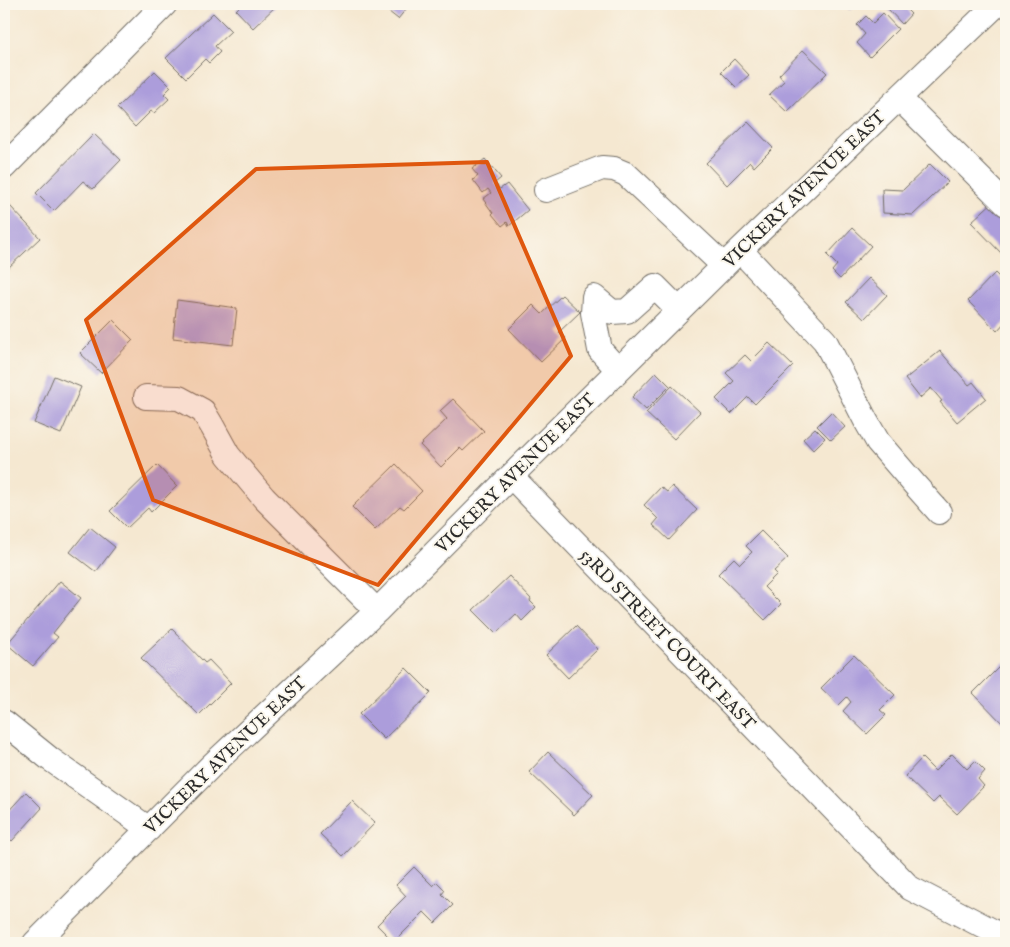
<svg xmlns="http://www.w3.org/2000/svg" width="1010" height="947" font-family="'IM FELL English',serif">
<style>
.building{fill:#ac9ddb}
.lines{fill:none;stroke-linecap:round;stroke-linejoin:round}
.minor-casing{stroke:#726d65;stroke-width:26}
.minor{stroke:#fff;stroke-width:24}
.marked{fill:#df570e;fill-opacity:0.2;stroke:#df570e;stroke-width:4;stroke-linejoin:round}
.labels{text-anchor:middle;stroke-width:4;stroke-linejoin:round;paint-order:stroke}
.street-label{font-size:18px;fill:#2b2b2b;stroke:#fbf7ec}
</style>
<rect width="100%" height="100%" fill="#fbf7ec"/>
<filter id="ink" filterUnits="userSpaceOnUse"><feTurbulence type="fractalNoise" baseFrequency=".02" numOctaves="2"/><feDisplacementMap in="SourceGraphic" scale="10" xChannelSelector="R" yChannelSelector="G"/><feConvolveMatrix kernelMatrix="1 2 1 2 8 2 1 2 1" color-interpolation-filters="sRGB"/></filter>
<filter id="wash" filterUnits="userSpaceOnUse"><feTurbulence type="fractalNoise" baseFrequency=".0096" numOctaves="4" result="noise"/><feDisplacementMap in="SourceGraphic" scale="20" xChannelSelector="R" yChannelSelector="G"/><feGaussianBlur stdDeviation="1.12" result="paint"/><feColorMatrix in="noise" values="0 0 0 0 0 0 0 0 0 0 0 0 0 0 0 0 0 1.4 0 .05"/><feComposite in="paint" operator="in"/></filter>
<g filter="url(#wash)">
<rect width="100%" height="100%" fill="#f5e8d1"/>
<g id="blocks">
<path class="building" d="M 242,4 L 278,4 L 253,28 L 236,10 Z
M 379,4 L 410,4 L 398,19 Z
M 843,4 L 857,4 L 850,10 Z
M 894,4 L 901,4 L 911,14 L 902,24 L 888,9 Z
M 213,13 L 231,31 L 215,46 L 220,52 L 209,63 L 205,59 L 186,78 L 166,58 Z
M 883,13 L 898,29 L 870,57 L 857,43 L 865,34 L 857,25 L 866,16 L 873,23 Z
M 803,50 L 827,73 L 787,112 L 769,95 L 784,81 L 779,75 Z
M 734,59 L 749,75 L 736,87 L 721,72 Z
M 155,71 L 171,87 L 164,94 L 169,99 L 154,113 L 151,111 L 135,127 L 117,108 Z
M 748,122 L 773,148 L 754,167 L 750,162 L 727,185 L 706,163 Z
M 94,134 L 121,160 L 93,189 L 83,181 L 54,211 L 36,193 Z
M 485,159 L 501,178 L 495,183 L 500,189 L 507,184 L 528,210 L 509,226 L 507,222 L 502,226 L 492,214 L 493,213 L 483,199 L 491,193 L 488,189 L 483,193 L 473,180 L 478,176 L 472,169 Z
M 930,164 L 948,182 L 913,215 L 883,213 L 882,189 L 903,190 Z
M 995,200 L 1006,212 L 1006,254 L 1004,256 L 971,222 Z
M 10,206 L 40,238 L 8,268 L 4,264 L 4,212 Z
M 852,228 L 871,246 L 840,279 L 832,271 L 837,265 L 827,255 Z
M 995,273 L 1006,284 L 1006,321 L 997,331 L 968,301 Z
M 869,278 L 887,295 L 864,319 L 846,302 Z
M 562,295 L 580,312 L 559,332 L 566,338 L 541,362 L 509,329 L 533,305 L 542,314 Z
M 177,300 L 237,308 L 233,345 L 173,338 Z
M 113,320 L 133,340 L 101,373 L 80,353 Z
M 769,343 L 793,366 L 755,404 L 748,397 L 731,414 L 716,399 L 734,381 L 726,373 L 745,355 L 751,361 Z
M 940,351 L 969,385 L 973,382 L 986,398 L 957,422 L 940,402 L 942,401 L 931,388 L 920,398 L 905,379 Z
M 656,372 L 670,386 L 646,410 L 632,397 Z
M 54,376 L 81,387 L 61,434 L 34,423 Z
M 672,386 L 700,412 L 674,439 L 646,413 Z
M 453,399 L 484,431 L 463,451 L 460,448 L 441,467 L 420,445 L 447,419 L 440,411 Z
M 831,412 L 845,427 L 831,440 L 817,426 Z
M 815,428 L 825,438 L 813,450 L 803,439 Z
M 396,464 L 422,491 L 404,509 L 400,506 L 375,530 L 352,507 Z
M 157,465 L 177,486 L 151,512 L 148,508 L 127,528 L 110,511 Z
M 672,486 L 697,510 L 669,540 L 653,525 L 658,519 L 644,505 L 661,487 L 667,492 Z
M 90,527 L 115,547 L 96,572 L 70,552 Z
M 761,531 L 788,558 L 774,571 L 777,574 L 764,587 L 781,604 L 765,620 L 718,574 L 734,558 L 740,564 L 752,552 L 746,546 Z
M 509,576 L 531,599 L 530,601 L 536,607 L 522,621 L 516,614 L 496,633 L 473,610 Z
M 60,581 L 81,598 L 53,633 L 58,637 L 33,666 L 7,644 Z
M 576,626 L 598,649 L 568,678 L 546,655 Z
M 172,629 L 205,663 L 209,660 L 231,683 L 199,715 L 141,658 Z
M 854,655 L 895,695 L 880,710 L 886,715 L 867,734 L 843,711 L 851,702 L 847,697 L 839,705 L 821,688 Z
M 1004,662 L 1006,665 L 1006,727 L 973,693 Z
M 406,668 L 431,693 L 384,739 L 359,714 Z
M 548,752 L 593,795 L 574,815 L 529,772 Z
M 952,754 L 967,769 L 975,761 L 985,771 L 978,779 L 984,786 L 957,814 L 939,797 L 933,803 L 905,776 L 922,758 L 935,771 Z
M 26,792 L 42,808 L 12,841 L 4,834 L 4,816 Z
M 352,801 L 375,823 L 343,856 L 320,834 Z
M 414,867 L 433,886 L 437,882 L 445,890 L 442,894 L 453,905 L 435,923 L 424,912 L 394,942 L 377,925 L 406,896 L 396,885 Z"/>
</g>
</g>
<g filter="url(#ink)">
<use href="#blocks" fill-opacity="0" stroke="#726d65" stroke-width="1"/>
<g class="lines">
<defs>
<path id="minor" d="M 899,98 L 1006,204
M 4,167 L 165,4
M 546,190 L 602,168 L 614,169 L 626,174 L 724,266
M 740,250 L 825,341 L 866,421 L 878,442 L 915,485 L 939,512
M 618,370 L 600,350 L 593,313 L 594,297 L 612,312 L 627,311 L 655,286 L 679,310
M 146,397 L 179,398 L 203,411 L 212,426 L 228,455 L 264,498 L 377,611
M 511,476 L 910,888 L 1006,938
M 4,722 L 50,759 L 149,829
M 35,943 L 212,765 L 377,611 L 511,476 L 740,250 L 997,4"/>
</defs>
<use href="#minor" class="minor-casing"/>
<use href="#minor" class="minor"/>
</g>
</g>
<path class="marked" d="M 487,162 L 571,356 L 378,585 L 153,500 L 86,320 L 256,169 Z"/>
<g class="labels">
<g class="street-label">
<text transform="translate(804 189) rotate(-44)" y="6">VICKERY AVENUE EAST</text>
<text transform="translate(515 473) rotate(-45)" y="6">VICKERY AVENUE EAST</text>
<text transform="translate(668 639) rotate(46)" y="6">53RD STREET COURT EAST</text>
<text transform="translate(225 755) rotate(-44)" y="6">VICKERY AVENUE EAST</text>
</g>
</g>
<rect width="1010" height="947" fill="none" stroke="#fbf7ec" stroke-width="20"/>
</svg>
